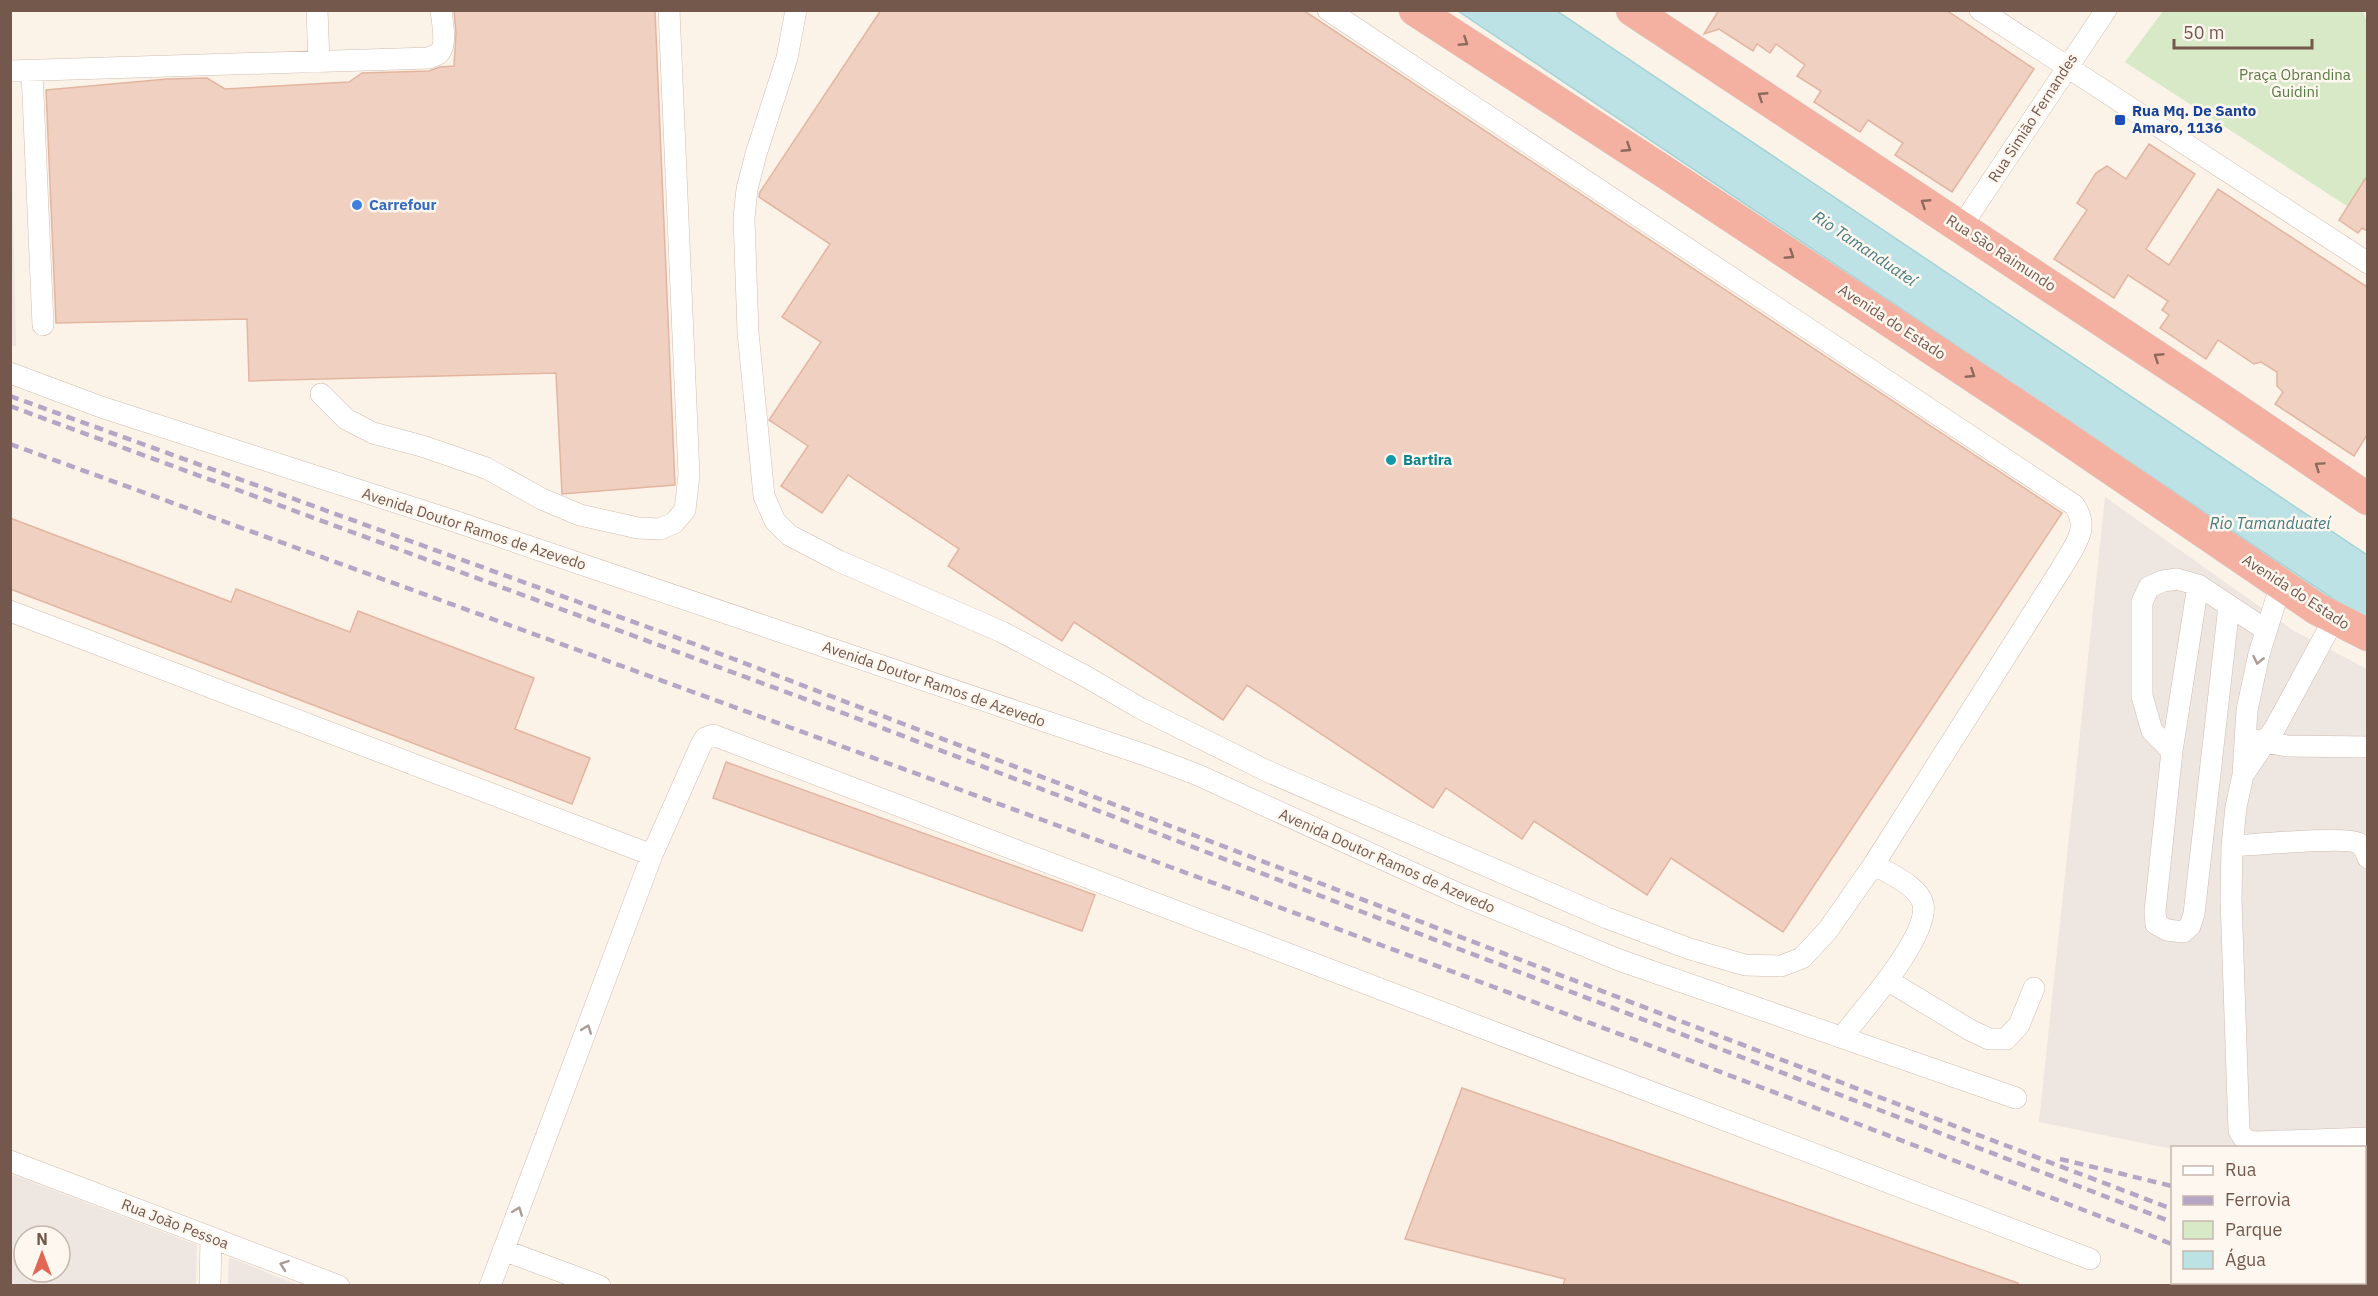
<svg xmlns="http://www.w3.org/2000/svg" width="2378" height="1296" font-family="'IBM Plex Sans',sans-serif">
<style>
.industrial{fill:#ede6e1;fill-rule:evenodd}
.green{fill:#d7e9c7}
.water{fill:#bde2e5;stroke:#a3d3d7;stroke-width:1.5}
.building{fill:#f0d0c0;stroke:#e3b5a1;stroke-width:1.5}
.lines{fill:none;stroke-linecap:round;stroke-linejoin:round}
.minor-casing{stroke:#d0bcb0;stroke-width:22}
.highway-casing{stroke:#d8d0cd;stroke-width:33}
.minor{stroke:#fff;stroke-width:21}
.highway{stroke:#f4b1a1;stroke-width:32}
.rail{stroke:#b5a6c6;stroke-width:4.5;stroke-dasharray:9 6;stroke-linecap:butt}
.oneway{stroke:#8e6a5d}
.oneway2{stroke:#ac9b94}
.transit-dot{fill:#1a4fb4;stroke:#fef7ef;stroke-width:2}
.shop-dot{fill:#3f7fe0;stroke:#fef7ef;stroke-width:2}
.culture-dot{fill:#0f9aa8;stroke:#fef7ef;stroke-width:2}
.labels{text-anchor:middle;stroke-width:5;stroke-linejoin:round;paint-order:stroke}
.park-label{font-size:15px;fill:#597b44;stroke:#fef7ef}
.transit-label{font-size:15px;font-weight:bold;fill:#164399;stroke:#fef7ef;text-anchor:start}
.street-label{font-size:15px;fill:#75584c;stroke:#fef7ef}
.shop-label{font-size:15px;font-weight:bold;fill:#366cbe;stroke:#fef7ef;text-anchor:start}
.culture-label{font-size:15px;font-weight:bold;fill:#0d838f;stroke:#fef7ef;text-anchor:start}
.water-label{font-size:16px;font-style:italic;fill:#437b81;stroke:#fef7ef}
</style>
<rect width="100%" height="100%" fill="#fcf3e8"/>
<path class="industrial" d="M 11,88 L 14,253 L 16,346 L 10,345 Z
M 2105,497 L 2294,631 L 2367,669 L 2367,1180 L 2365,1180 L 2364,1148 L 2172,1148 L 2172,1149 L 2039,1122 Z
M 11,1174 L 197,1245 L 196,1285 L 11,1285 ZM 24,1236 L 60,1236 L 60,1272 L 24,1272 Z
M 229,1257 L 298,1285 L 228,1285 Z"/>
<path class="green" d="M 2163,11 L 2363,11 L 2368,25 L 2367,219 L 2125,62 Z"/>
<path class="water" d="M 1458,11 L 1557,11 L 2367,555 L 2367,619 L 2350,610 Z"/>
<path class="building" d="M 454,10 L 655,10 L 675,485 L 562,494 L 556,373 L 249,381 L 247,319 L 56,323 L 46,90 L 167,79 L 207,78 L 225,89 L 349,82 L 362,73 L 429,71 L 440,67 L 454,66 L 456,33 Z
M 881,10 L 1303,10 L 2062,513 L 1783,932 L 1671,858 L 1647,895 L 1534,821 L 1522,839 L 1446,788 L 1433,808 L 1247,685 L 1223,720 L 1074,622 L 1062,641 L 948,566 L 959,549 L 848,475 L 822,513 L 781,486 L 808,446 L 769,420 L 821,342 L 782,317 L 830,244 L 759,197 L 760,192 Z
M 1719,10 L 1946,10 L 2034,69 L 1952,192 L 1895,155 L 1903,143 L 1868,120 L 1860,132 L 1814,102 L 1821,91 L 1797,76 L 1805,65 L 1776,44 L 1770,53 L 1757,44 L 1753,51 L 1719,29 L 1704,34 Z
M 2149,144 L 2195,174 L 2146,249 L 2169,265 L 2218,189 L 2367,287 L 2367,435 L 2354,456 L 2275,404 L 2283,392 L 2277,386 L 2277,372 L 2261,362 L 2254,364 L 2218,340 L 2206,359 L 2160,328 L 2169,315 L 2162,310 L 2168,301 L 2128,275 L 2114,298 L 2054,259 L 2087,210 L 2077,203 L 2096,173 L 2107,166 L 2126,179 Z
M 2367,176 L 2367,231 L 2362,228 L 2358,233 L 2339,220 Z
M 10,518 L 231,602 L 236,589 L 350,632 L 358,611 L 534,678 L 515,729 L 590,758 L 572,804 L 10,589 Z
M 726,762 L 1095,895 L 1082,931 L 713,798 Z
M 1462,1088 L 2018,1283 L 2018,1286 L 1563,1286 L 1565,1279 L 1405,1239 Z"/>
<g class="lines">
<defs>
<path id="minor" d="M 317,10 L 319,62
M 796,10 L 787,58 L 756,154 L 747,189 L 744,218 L 748,332 L 764,496 L 775,521 L 789,535 L 839,561 L 1002,632 L 1085,676 L 1140,708 L 1269,772 L 1607,918 L 1690,949 L 1745,965 L 1781,966 L 1802,958 L 1828,930 L 1874,864 L 2061,569 C 2074,546 2091,529 2074,505 L 1328,10
M 1980,10 L 2368,263
M 10,71 L 429,58 C 432,56 435,56 438,54 C 448,46 442,21 441,10
M 32,72 L 43,325
M 1961,227 L 2106,10
M 10,373 L 101,407 L 451,520 L 1148,756 L 1198,775 L 1459,894 L 1619,960 L 2016,1098
M 321,394 L 346,419 L 373,433 L 422,446 L 486,468 L 542,499 L 580,515 L 638,528 L 660,529 L 674,523 L 685,510 L 689,475 L 669,10
M 2281,584 L 2259,654 L 2247,710 L 2243,775 L 2236,807 L 2232,846 L 2231,899 L 2239,1131 L 2245,1140 L 2255,1142 L 2368,1138
M 2198,585 L 2172,751 L 2155,911 L 2156,924 L 2167,930 L 2183,932 L 2190,926 L 2194,914 L 2229,606
M 10,611 L 652,855
M 2255,740 L 2287,746 L 2368,747
M 2172,751 L 2152,731 L 2142,696 L 2142,602 L 2149,587 L 2163,581 L 2177,579 L 2198,585 L 2266,630
M 2243,775 L 2275,728 L 2334,619
M 2232,846 C 2252,845 2345,836 2358,843 C 2364,846 2366,852 2368,858
M 1887,980 L 1970,1030 L 1989,1039 L 2006,1039 L 2019,1025 L 2034,988
M 1842,1037 C 1862,1011 1930,936 1923,904 C 1918,885 1889,874 1874,864
M 10,1161 L 339,1286
M 503,1250 L 600,1286
M 210,1286 L 211,1238
M 490,1286 L 652,855 L 700,747 L 705,738 L 713,735 L 2090,1259"/>
<path id="highway" d="M 1415,10 L 1666,173 L 2050,427 L 2317,609 L 2368,635
M 1632,10 L 2216,396 L 2368,499"/>
</defs>
<use href="#minor" class="minor-casing"/>
<use href="#highway" class="highway-casing"/>
<use href="#minor" class="minor"/>
<use href="#highway" class="highway"/>
<path class="rail" d="M 10,396 L 697,645 L 2172,1209
M 10,406 L 843,713 L 2172,1222
M 10,444 C 733,706 1456,968 2172,1244
M 2060,1159 L 2172,1186
M 2364,1219 L 2368,1220
M 2364,1248 L 2368,1248
M 2271,1282 L 2279,1286
M 2331,1282 L 2339,1286
M 2364,1282 L 2368,1283"/>
</g>
<defs><path id="oneway-chevron" d="M-2-3.5L2.5 0L-2 3.5" fill="none" stroke-width="1.6" stroke-linecap="round" stroke-linejoin="round" transform="scale(1.5)"/></defs>
<g class="oneway">
<use href="#oneway-chevron" transform="translate(1464 42) rotate(33)"/>
<use href="#oneway-chevron" transform="translate(1762 96) rotate(-147)"/>
<use href="#oneway-chevron" transform="translate(1627 148) rotate(33)"/>
<use href="#oneway-chevron" transform="translate(1925 203) rotate(-147)"/>
<use href="#oneway-chevron" transform="translate(1790 255) rotate(33)"/>
<use href="#oneway-chevron" transform="translate(2158 357) rotate(-147)"/>
<use href="#oneway-chevron" transform="translate(1971 374) rotate(33)"/>
<use href="#oneway-chevron" transform="translate(2319 466) rotate(-146)"/>
</g>
<g class="oneway2">
<use href="#oneway-chevron" transform="translate(2258 660) rotate(103)"/>
<use href="#oneway-chevron" transform="translate(587 1029) rotate(-69)"/>
<use href="#oneway-chevron" transform="translate(518 1211) rotate(-69)"/>
<use href="#oneway-chevron" transform="translate(284 1265) rotate(-160)"/>
</g>
<rect class="transit-dot" x="2114" y="114" width="12" height="12" rx="3"/>
<circle class="shop-dot" cx="357" cy="205" r="6"/>
<circle class="culture-dot" cx="1391" cy="460" r="6"/>
<g class="labels">
<g class="park-label">
<text x="2295" y="80">Praça Obrandina<tspan x="2295" dy="17">Guidini</tspan></text>
</g>
<g class="transit-label">
<text x="2132" y="116">Rua Mq. De Santo<tspan x="2132" dy="17">Amaro, 1136</tspan></text>
</g>
<g class="street-label">
<text transform="translate(2033 118) rotate(-57)" y="5">Rua Simião Fernandes</text>
<text transform="translate(2001 253) rotate(33)" y="5">Rua São Raimundo</text>
<text transform="translate(1892 322) rotate(33)" y="5">Avenida do Estado</text>
<text transform="translate(474 529) rotate(18)" y="5">Avenida Doutor Ramos de Azevedo</text>
<text transform="translate(2296 592) rotate(33)" y="5">Avenida do Estado</text>
<text transform="translate(934 684) rotate(19)" y="5">Avenida Doutor Ramos de Azevedo</text>
<text transform="translate(1387 861) rotate(24)" y="5">Avenida Doutor Ramos de Azevedo</text>
<text transform="translate(175 1224) rotate(21)" y="5">Rua João Pessoa</text>
</g>
<g class="shop-label">
<text x="369" y="210">Carrefour</text>
</g>
<g class="culture-label">
<text x="1403" y="465">Bartira</text>
</g>
<g class="water-label">
<text transform="translate(1865 248) rotate(34)" y="6">Rio Tamanduateí</text>
<text x="2270" y="529">Rio Tamanduateí</text>
</g>
</g>
<rect width="2378" height="1296" fill="none" stroke="#75584c" stroke-width="24"/>
<rect x="2171" y="1146" width="195" height="138" fill="#fef7ef" stroke="#c7b7ae" stroke-width="1.5"/>
<rect x="2183" y="1166" width="30" height="9" fill="#ffffff" stroke="#c7b7ae" stroke-width="1.5"/>
<text x="2225" y="1176" font-size="18" fill="#75584c">Rua</text>
<rect x="2183" y="1196" width="30" height="9" fill="#b5a6c6" stroke="#c7b7ae" stroke-width="1.5"/>
<text x="2225" y="1206" font-size="18" fill="#75584c">Ferrovia</text>
<rect x="2183" y="1221" width="30" height="18" fill="#d7e9c7" stroke="#c7b7ae" stroke-width="1.5"/>
<text x="2225" y="1236" font-size="18" fill="#75584c">Parque</text>
<rect x="2183" y="1251" width="30" height="18" fill="#bde2e5" stroke="#c7b7ae" stroke-width="1.5"/>
<text x="2225" y="1266" font-size="18" fill="#75584c">Água</text>
<g transform="translate(42 1254)"><circle r="28" fill="#fef7ef" stroke="#c7b7ae" stroke-width="1.5"/>
<path d="M0-4.5L10 22L0 15L-10 22Z" fill="#e16752"/>
<text y="-9" font-size="16" font-weight="bold" text-anchor="middle" fill="#75584c">N</text>
</g>
<path d="M2174 39v9h138v-9" fill="none" stroke="#75584c" stroke-width="3"/>
<text x="2183" y="39" font-size="18" fill="#75584c" stroke="#fef7ef" stroke-width="4.5" paint-order="stroke">50 m</text>
</svg>
